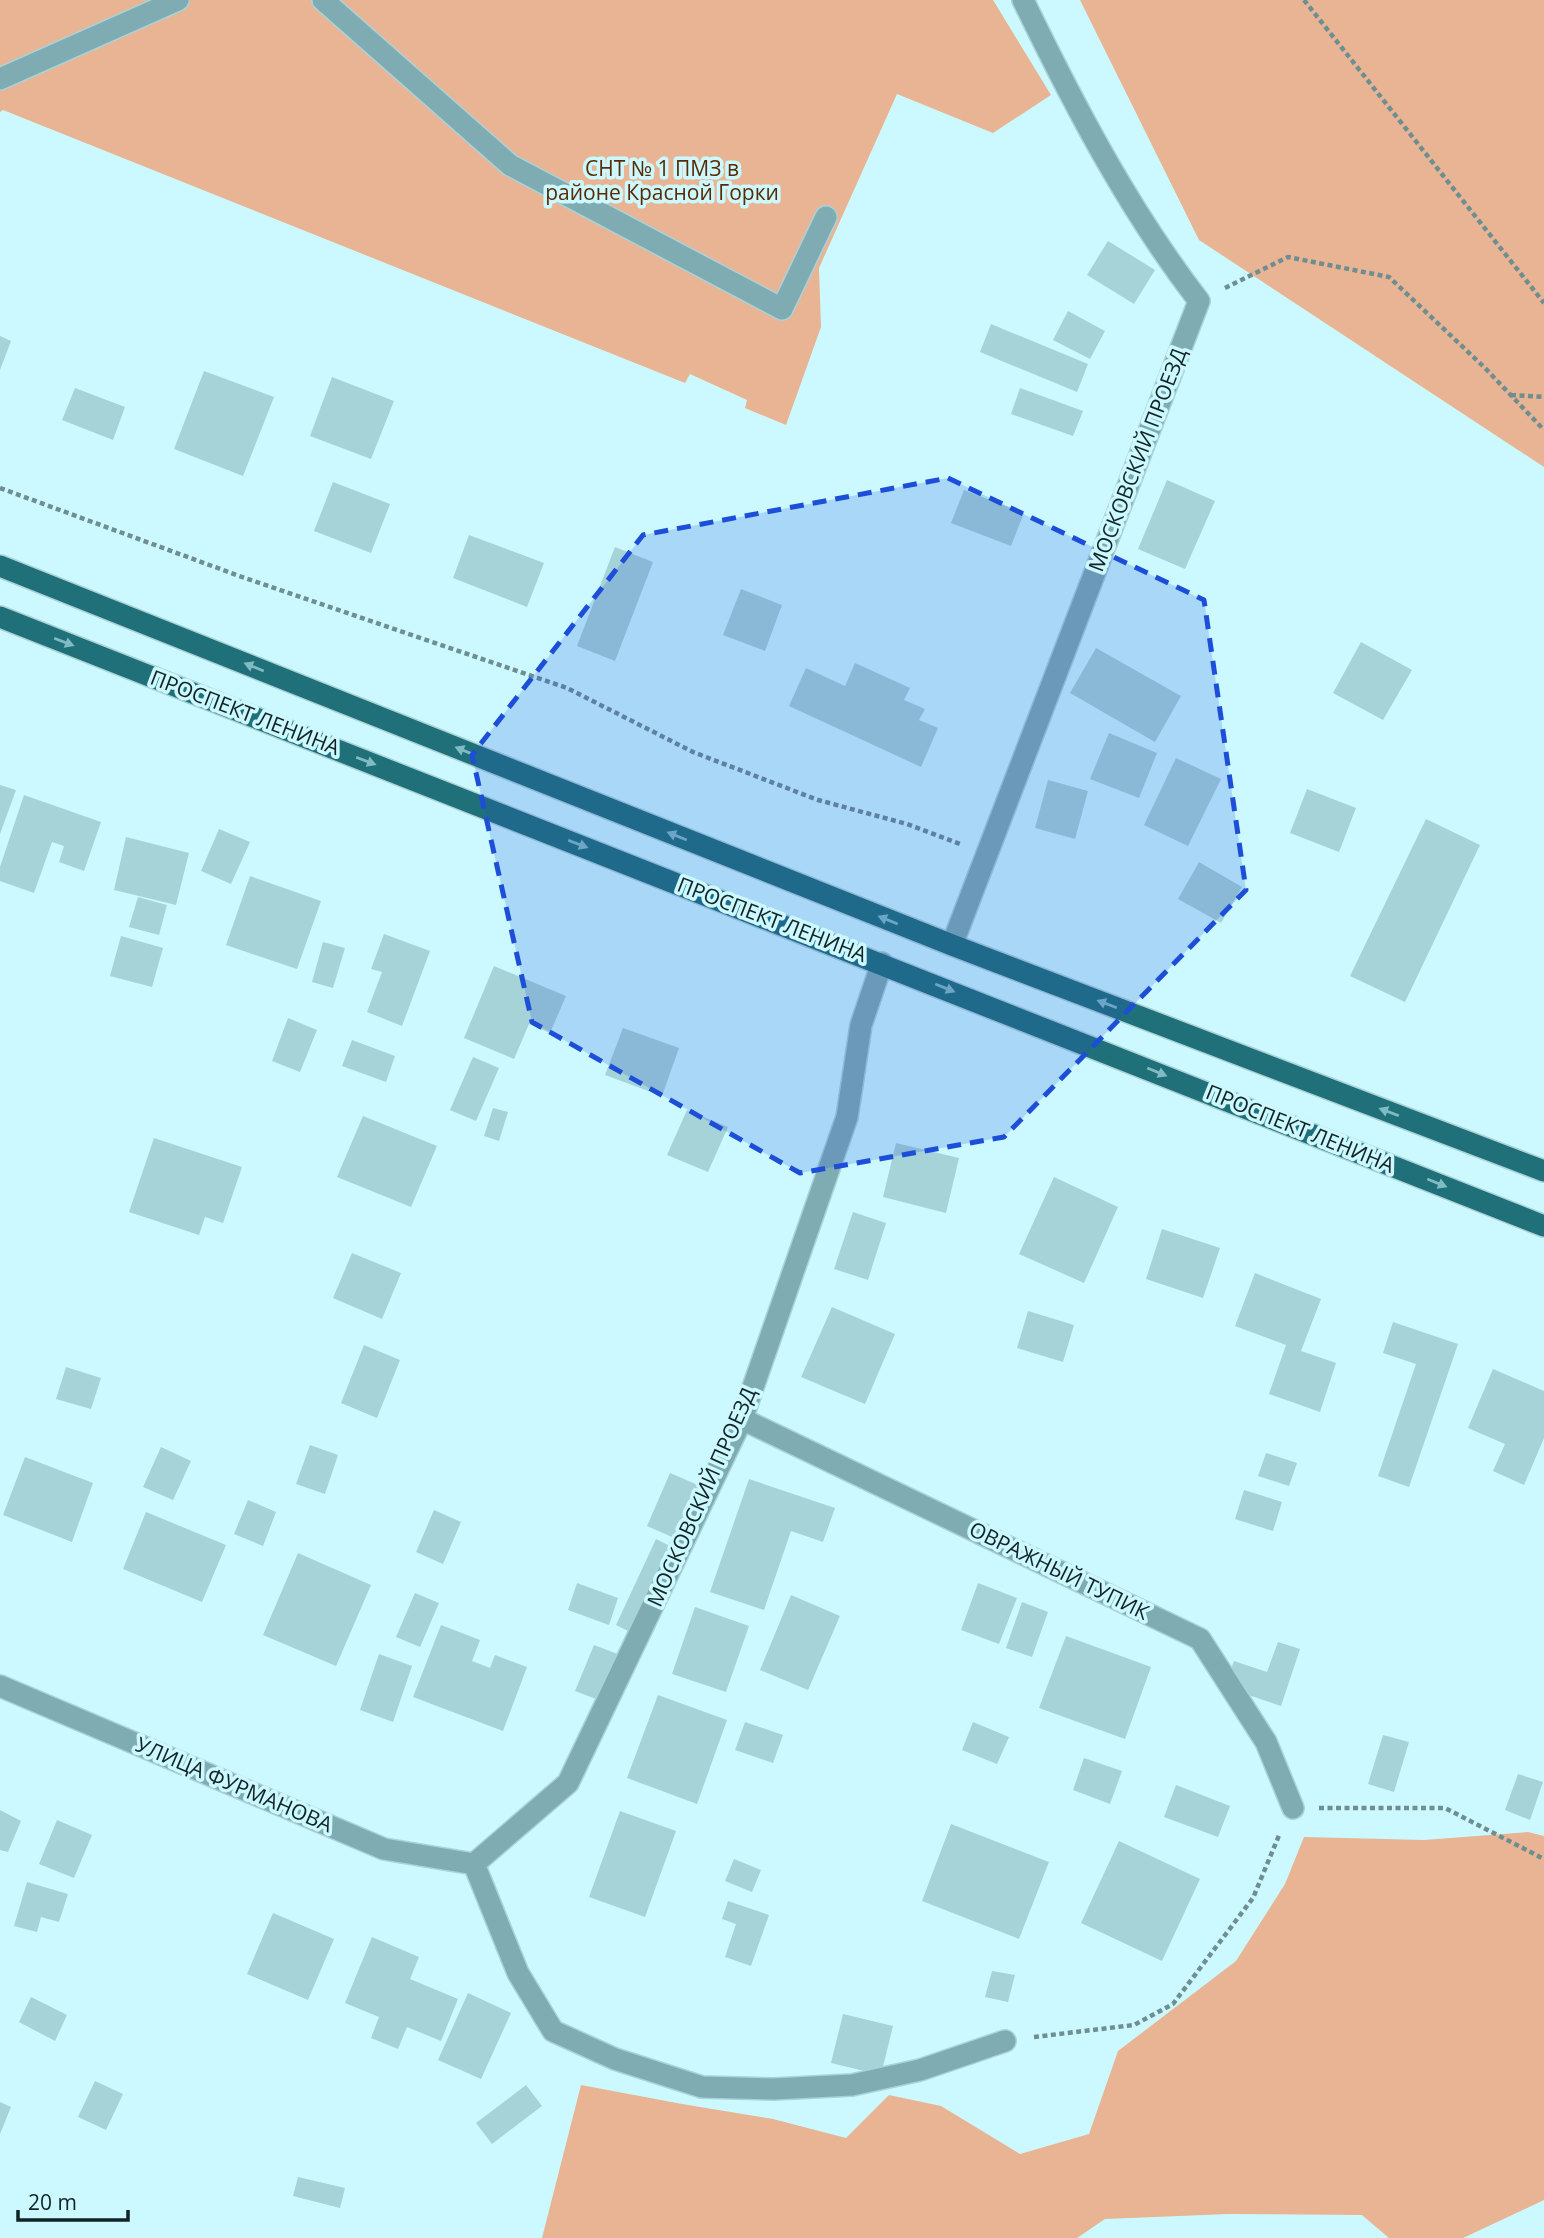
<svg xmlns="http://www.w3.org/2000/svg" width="1544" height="2238" font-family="'Open Sans',sans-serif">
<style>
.green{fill:#e8b494}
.building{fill:#a6d3d8}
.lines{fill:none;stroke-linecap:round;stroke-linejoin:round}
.minor-casing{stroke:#aad2d8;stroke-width:24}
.major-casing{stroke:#aad2d8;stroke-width:24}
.path{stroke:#6f8e92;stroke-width:4.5;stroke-dasharray:5 3.5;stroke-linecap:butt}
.minor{stroke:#7eacb2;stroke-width:21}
.major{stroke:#207079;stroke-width:21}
.oneway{fill:#7fbbc3}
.marked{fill:#1d4ed8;fill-opacity:0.2;stroke:#1d4ed8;stroke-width:5;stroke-dasharray:14 9;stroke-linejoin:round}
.labels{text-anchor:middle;stroke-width:7;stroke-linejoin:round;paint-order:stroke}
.park-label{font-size:21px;fill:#592a03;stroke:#ccf9ff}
.street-label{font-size:21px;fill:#112325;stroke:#ccf9ff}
</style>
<rect width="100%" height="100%" fill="#ccf9ff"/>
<path class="green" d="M 0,0 L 993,0 L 1051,95 L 993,133 L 897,94 L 819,268 L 821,327 L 786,425 L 745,408 L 747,400 L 690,374 L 685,383 L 3,110 L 0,112 Z
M 1080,0 L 1544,0 L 1544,467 L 1199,240 Z
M 1528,1832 L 1544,1836 L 1544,2200 L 1463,2238 L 1389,2238 L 1362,2215 L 1229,2214 L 1105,2219 L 1077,2238 L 542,2238 L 581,2085 L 682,2104 L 773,2119 L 846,2138 L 889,2095 L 941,2106 L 1020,2154 L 1089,2134 L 1118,2051 L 1236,1961 L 1285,1884 L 1304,1837 L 1424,1840 Z"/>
<path class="building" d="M 1108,241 L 1155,270 L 1134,304 L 1087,275 Z
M 1068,311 L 1105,331 L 1090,359 L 1053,340 Z
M 991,324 L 1088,364 L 1077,392 L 980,352 Z
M 0,336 L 11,341 L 0,370 Z
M 204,371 L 274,397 L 243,476 L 174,449 Z
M 332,377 L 394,401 L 371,459 L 310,436 Z
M 75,388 L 125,407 L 113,440 L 62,420 Z
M 1020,388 L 1083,411 L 1073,436 L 1011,414 Z
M 1167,480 L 1215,501 L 1185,569 L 1138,549 Z
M 333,482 L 390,504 L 371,553 L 314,531 Z
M 964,490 L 1024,513 L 1011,546 L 951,523 Z
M 469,535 L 544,563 L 527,607 L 453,578 Z
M 615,547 L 653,562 L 615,661 L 577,646 Z
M 741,589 L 782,605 L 765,651 L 723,635 Z
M 1361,642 L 1412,670 L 1383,720 L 1333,693 Z
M 1096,648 L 1181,696 L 1155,742 L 1070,693 Z
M 855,663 L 910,688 L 904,700 L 925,709 L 919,720 L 938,728 L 921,767 L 789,706 L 806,668 L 845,686 Z
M 1109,733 L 1157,753 L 1139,798 L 1090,779 Z
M 1176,758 L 1221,779 L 1188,846 L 1144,825 Z
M 1048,780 L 1088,791 L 1075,839 L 1035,828 Z
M 0,785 L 16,790 L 0,834 Z
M 1307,789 L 1356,808 L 1339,852 L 1290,833 Z
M 24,795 L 101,822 L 84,871 L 59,862 L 64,846 L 52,842 L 34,893 L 0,881 L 0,867 Z
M 1426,819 L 1480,845 L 1405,1002 L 1350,976 Z
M 219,829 L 250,842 L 231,884 L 201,871 Z
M 126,837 L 189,853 L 176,905 L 114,890 Z
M 1199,862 L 1242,887 L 1221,923 L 1178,899 Z
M 250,876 L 321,901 L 297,969 L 226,945 Z
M 138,897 L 167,905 L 159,935 L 129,927 Z
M 384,934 L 430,951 L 402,1026 L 367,1012 L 382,972 L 371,969 Z
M 121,936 L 163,948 L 152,987 L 110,976 Z
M 323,942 L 345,948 L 333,988 L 312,982 Z
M 494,966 L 566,996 L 550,1033 L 529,1024 L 514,1059 L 464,1038 Z
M 288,1018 L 317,1030 L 300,1072 L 272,1061 Z
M 623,1028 L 679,1048 L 662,1096 L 605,1075 Z
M 352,1040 L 395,1056 L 386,1082 L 342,1066 Z
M 473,1057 L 499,1068 L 476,1121 L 450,1110 Z
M 493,1108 L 508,1112 L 499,1141 L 484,1136 Z
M 687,1110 L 728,1127 L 708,1172 L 667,1155 Z
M 363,1116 L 437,1146 L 411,1207 L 337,1177 Z
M 154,1138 L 242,1167 L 223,1223 L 205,1217 L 199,1235 L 129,1212 Z
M 896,1143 L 959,1158 L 946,1213 L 883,1197 Z
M 1054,1177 L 1118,1207 L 1084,1283 L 1019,1254 Z
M 853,1212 L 886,1223 L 868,1280 L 834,1269 Z
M 1162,1229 L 1220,1248 L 1203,1298 L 1146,1279 Z
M 352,1253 L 401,1273 L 382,1319 L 333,1298 Z
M 1255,1273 L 1321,1299 L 1301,1351 L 1336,1363 L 1320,1412 L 1269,1394 L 1286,1345 L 1235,1326 Z
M 832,1307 L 895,1334 L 865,1404 L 801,1377 Z
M 1028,1311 L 1074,1325 L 1063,1362 L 1017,1348 Z
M 1393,1322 L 1458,1344 L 1409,1487 L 1378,1476 L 1416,1364 L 1383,1353 Z
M 364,1345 L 400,1360 L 377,1418 L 341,1403 Z
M 66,1367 L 101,1378 L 91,1409 L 56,1399 Z
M 1493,1369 L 1544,1391 L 1544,1438 L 1524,1485 L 1493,1471 L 1505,1444 L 1468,1428 Z
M 310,1445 L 338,1455 L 325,1494 L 296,1484 Z
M 161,1447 L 191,1461 L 173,1500 L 143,1487 Z
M 1266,1453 L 1297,1463 L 1289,1486 L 1258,1476 Z
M 25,1457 L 93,1483 L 72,1542 L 3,1515 Z
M 670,1473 L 705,1488 L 681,1541 L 647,1526 Z
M 749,1479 L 835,1508 L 823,1542 L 791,1531 L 764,1610 L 710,1592 Z
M 1244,1490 L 1282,1502 L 1273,1531 L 1235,1519 Z
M 248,1500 L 276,1512 L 263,1546 L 234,1534 Z
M 434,1510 L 461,1522 L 443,1564 L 416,1552 Z
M 146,1512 L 226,1545 L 202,1602 L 123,1569 Z
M 656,1539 L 674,1548 L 634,1634 L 616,1625 Z
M 298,1553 L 371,1585 L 336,1666 L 263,1635 Z
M 577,1583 L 618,1598 L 609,1625 L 568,1610 Z
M 978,1583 L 1017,1598 L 999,1644 L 961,1630 Z
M 415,1593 L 439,1603 L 420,1647 L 396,1637 Z
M 791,1595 L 840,1616 L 808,1690 L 760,1670 Z
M 1022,1602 L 1048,1612 L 1032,1657 L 1006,1648 Z
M 695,1607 L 749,1626 L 726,1692 L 672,1674 Z
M 441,1625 L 480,1640 L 472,1661 L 490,1668 L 495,1655 L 527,1667 L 503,1731 L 413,1697 Z
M 1066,1636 L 1151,1667 L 1125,1739 L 1039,1708 Z
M 1278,1642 L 1300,1649 L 1281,1706 L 1225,1687 L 1234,1661 L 1267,1672 Z
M 594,1645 L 623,1656 L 604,1702 L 575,1691 Z
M 379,1654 L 412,1666 L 393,1722 L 360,1710 Z
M 658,1695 L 727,1720 L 697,1804 L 627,1778 Z
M 745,1722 L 783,1735 L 773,1763 L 735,1750 Z
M 973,1722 L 1009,1737 L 997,1764 L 962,1750 Z
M 1383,1735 L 1409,1742 L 1394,1792 L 1368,1784 Z
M 1084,1758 L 1122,1771 L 1110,1804 L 1073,1790 Z
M 1518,1774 L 1543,1782 L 1530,1820 L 1505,1810 Z
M 1176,1785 L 1230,1806 L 1218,1837 L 1164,1817 Z
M 0,1810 L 21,1821 L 8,1852 L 0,1850 Z
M 620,1811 L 676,1831 L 645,1917 L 589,1897 Z
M 57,1820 L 92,1835 L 74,1878 L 39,1864 Z
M 951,1824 L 1049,1862 L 1019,1939 L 922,1901 Z
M 1119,1841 L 1200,1879 L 1162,1961 L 1081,1923 Z
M 734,1859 L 761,1870 L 752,1892 L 725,1881 Z
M 27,1882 L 68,1894 L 59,1922 L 41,1917 L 37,1932 L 14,1926 Z
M 728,1901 L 769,1915 L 751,1966 L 725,1957 L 736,1924 L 722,1919 Z
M 273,1913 L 334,1939 L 308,2000 L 247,1974 Z
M 372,1937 L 419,1957 L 410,1979 L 458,1999 L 441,2041 L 407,2027 L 398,2049 L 371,2038 L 379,2017 L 345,2003 Z
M 992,1971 L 1015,1975 L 1008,2002 L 985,1997 Z
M 468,1993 L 511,2013 L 481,2079 L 438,2060 Z
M 31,1997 L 67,2015 L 55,2041 L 19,2022 Z
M 843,2014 L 893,2026 L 881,2075 L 831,2063 Z
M 95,2081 L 123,2094 L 106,2130 L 78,2117 Z
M 526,2085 L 542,2106 L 492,2144 L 476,2123 Z
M 0,2102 L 11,2107 L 0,2134 Z
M 298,2177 L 345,2188 L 340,2208 L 293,2196 Z"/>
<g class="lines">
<defs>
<path id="minor" d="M 323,0 L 510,165 L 782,309 L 826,217
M 0,79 L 178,0
M 952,945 L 1199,301 C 1128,209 1074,105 1023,0
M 742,1419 L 1200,1639 L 1266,1742 L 1293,1808
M 0,1686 L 384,1849 L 474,1864
M 474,1864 L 568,1783 L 742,1419 L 847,1117 L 861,1025 L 882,963
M 474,1864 L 518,1973 L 553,2031 L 615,2059 L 702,2087 L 774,2089 L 852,2085 L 920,2070 L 1005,2041"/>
<path id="major" d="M 0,566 L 952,945 L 1544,1171
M 0,617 L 1544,1226"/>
</defs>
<use href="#minor" class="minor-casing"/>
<use href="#major" class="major-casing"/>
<path class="path" d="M 1304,0 L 1544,303
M 1225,288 L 1288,257 L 1389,277 L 1485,368 L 1544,430
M 1511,395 L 1544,397
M 0,488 L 242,577 L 567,688 L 693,752 L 818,800 L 907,824 L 960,844
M 1319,1808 L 1445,1808 L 1544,1859
M 1034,2037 L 1134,2025 L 1173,2004 L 1253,1898 L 1280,1833"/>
<use href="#minor" class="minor"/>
<use href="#major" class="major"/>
</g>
<defs><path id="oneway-solid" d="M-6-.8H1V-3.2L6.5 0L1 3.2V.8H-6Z" transform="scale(1.75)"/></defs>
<g class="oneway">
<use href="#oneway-solid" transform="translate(64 642) rotate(21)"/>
<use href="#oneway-solid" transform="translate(254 667) rotate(-158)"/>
<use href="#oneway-solid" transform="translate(465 751) rotate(-158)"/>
<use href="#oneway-solid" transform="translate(366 761) rotate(21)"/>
<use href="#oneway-solid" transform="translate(677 836) rotate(-158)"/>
<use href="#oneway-solid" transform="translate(578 844) rotate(21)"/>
<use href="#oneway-solid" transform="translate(888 920) rotate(-158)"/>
<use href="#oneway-solid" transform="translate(945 988) rotate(22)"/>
<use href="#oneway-solid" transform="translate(1107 1004) rotate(-159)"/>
<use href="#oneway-solid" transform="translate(1157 1072) rotate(22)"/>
<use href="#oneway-solid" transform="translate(1389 1112) rotate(-159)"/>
<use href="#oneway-solid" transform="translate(1437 1183) rotate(22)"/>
</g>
<path class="marked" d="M 948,478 L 1204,600 L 1246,890 L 1004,1137 L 800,1173 L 532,1022 L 472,755 L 643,535 Z"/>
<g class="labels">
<g class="park-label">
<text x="662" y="176">СНТ № 1 ПМЗ в<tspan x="662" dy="24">районе Красной Горки</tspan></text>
</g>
<g class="street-label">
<text transform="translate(1138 460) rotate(-69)" y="7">МОСКОВСКИЙ ПРОЕЗД</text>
<text transform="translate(245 713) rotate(21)" y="7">ПРОСПЕКТ ЛЕНИНА</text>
<text transform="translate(772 920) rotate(21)" y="7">ПРОСПЕКТ ЛЕНИНА</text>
<text transform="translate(1300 1129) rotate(22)" y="7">ПРОСПЕКТ ЛЕНИНА</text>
<text transform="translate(702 1497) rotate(-66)" y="7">МОСКОВСКИЙ ПРОЕЗД</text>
<text transform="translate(1059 1571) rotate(26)" y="7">ОВРАЖНЫЙ ТУПИК</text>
<text transform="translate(234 1785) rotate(23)" y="7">УЛИЦА ФУРМАНОВА</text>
</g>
</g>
<path d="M18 2210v10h110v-10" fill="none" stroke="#112325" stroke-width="3.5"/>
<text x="28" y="2210" font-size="21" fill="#112325" stroke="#ccf9ff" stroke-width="5" paint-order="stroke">20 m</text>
</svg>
